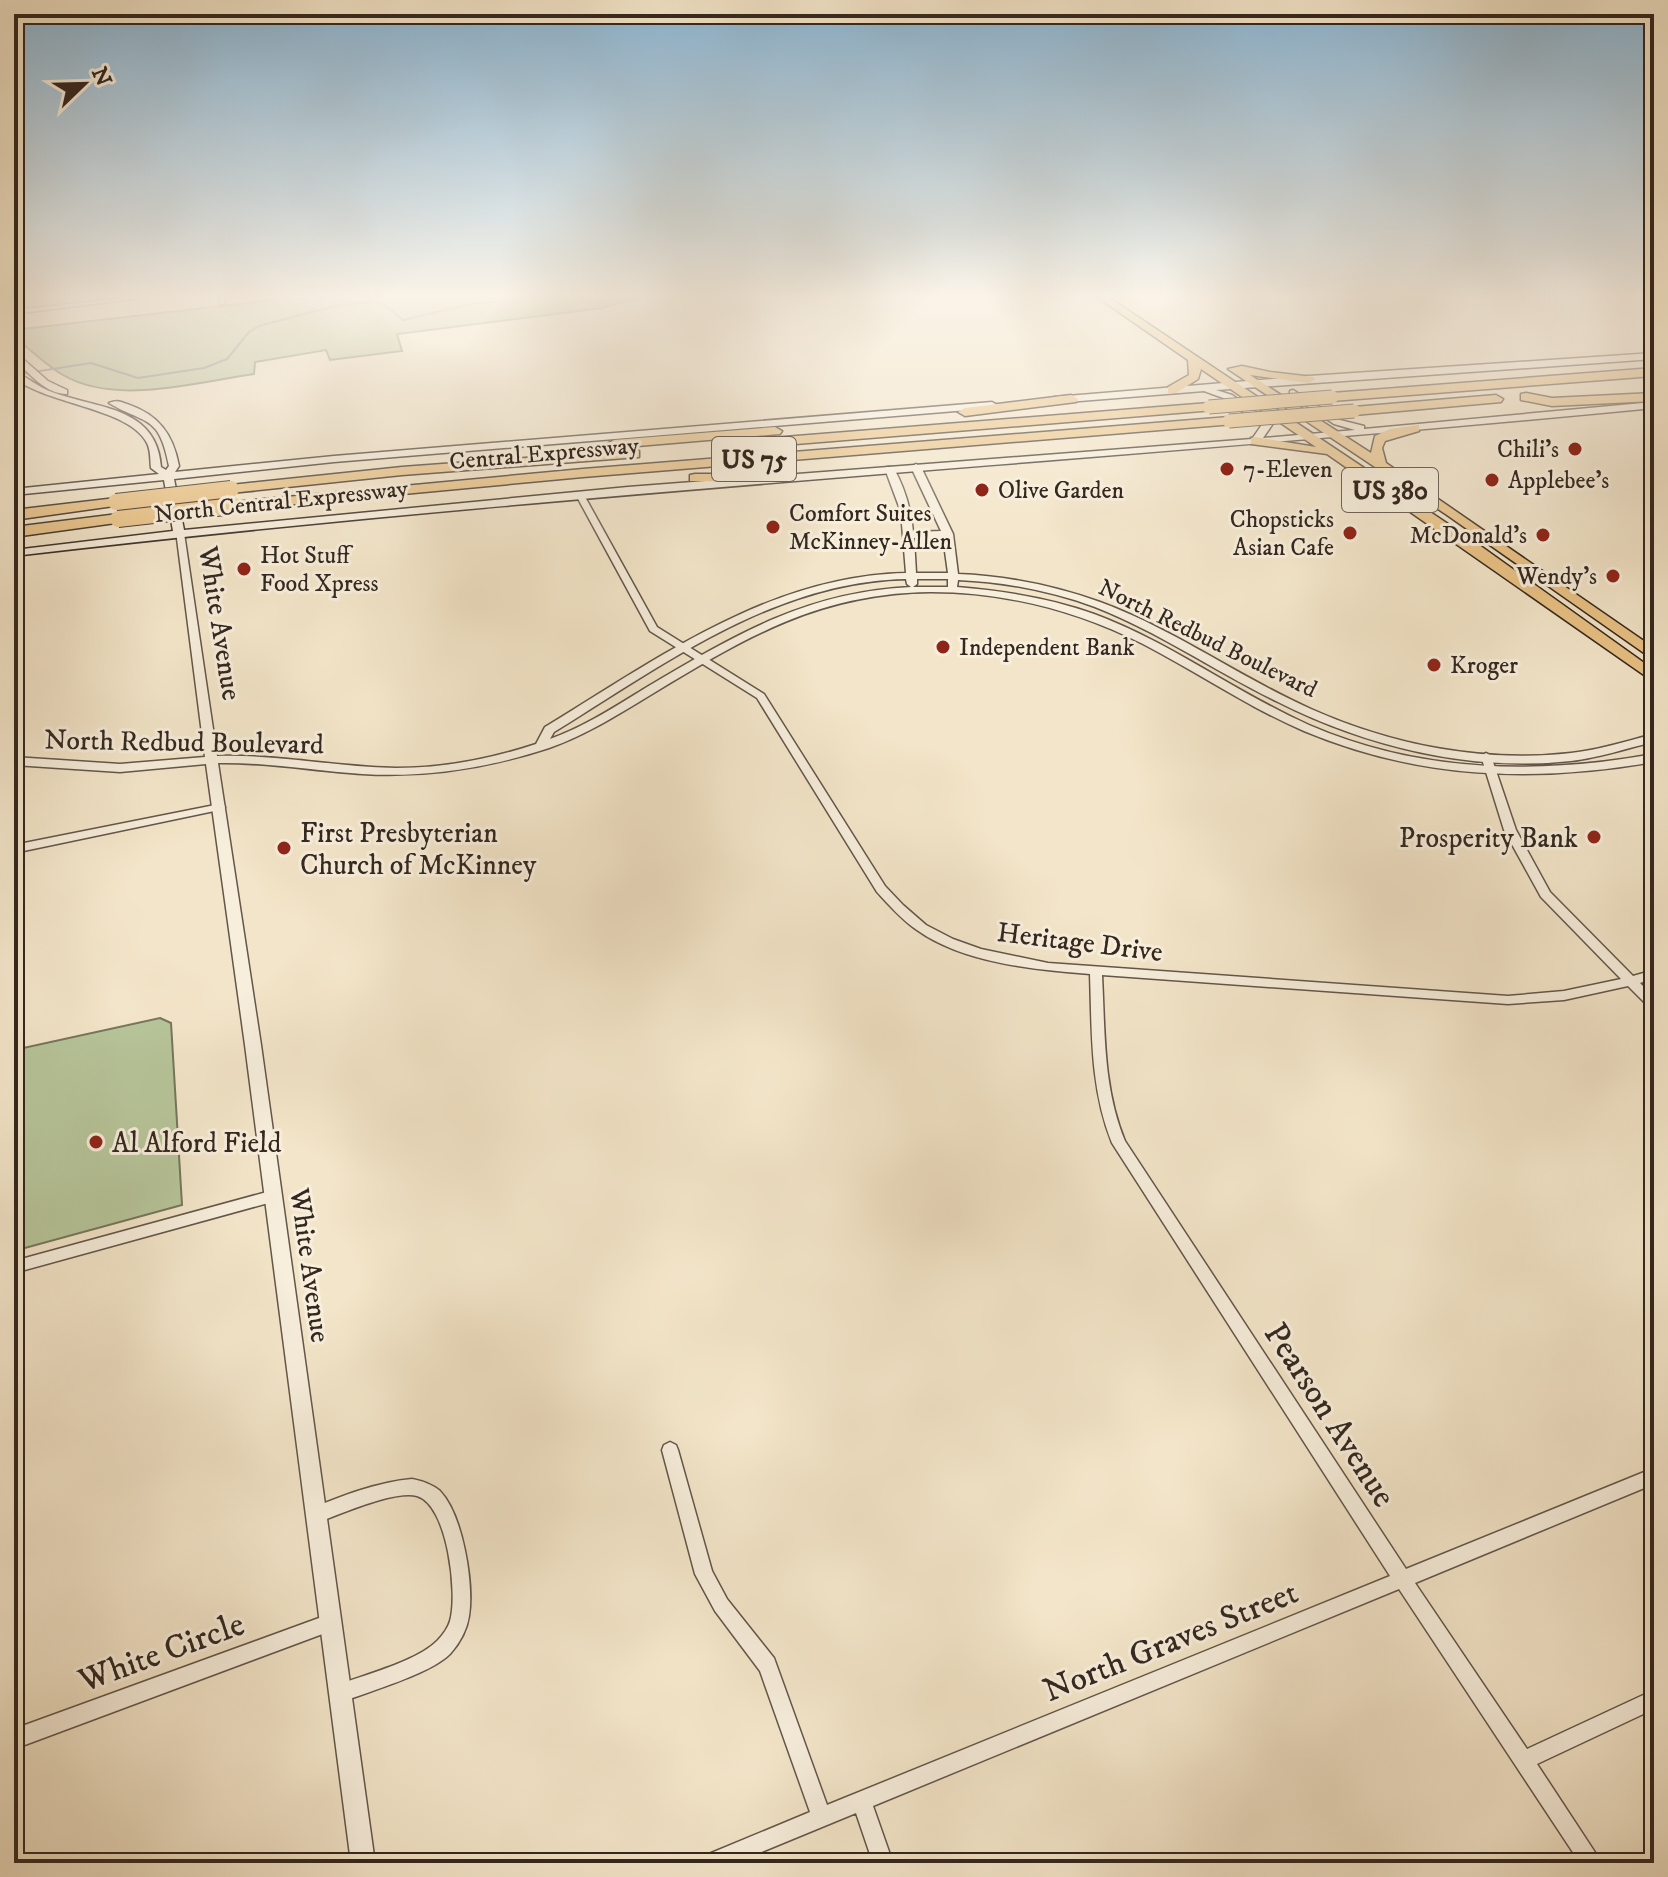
<svg xmlns="http://www.w3.org/2000/svg" width="1668" height="1877" font-family="'IM FELL DW Pica',serif">
<style>
.green{fill:#b7c59a;stroke:#75765c;stroke-width:2}
.lines{fill:none;stroke-linecap:round;stroke-linejoin:round}
.stream{stroke:#74817f;stroke-width:2}
.minor-casing{stroke:#63564a;stroke-width:3}
.tertiary-casing{stroke:#63564a;stroke-width:3}
.secondary-casing{stroke:#33271f;stroke-width:3}
.trunk-casing{stroke:#33271f;stroke-width:3}
.motorway-casing{stroke:#33271f;stroke-width:3}
.minor{fill:#f7eedc;fill-rule:evenodd}
.tertiary{fill:#f7eedc;fill-rule:evenodd}
.secondary{fill:#f7eedc;fill-rule:evenodd}
.trunk{fill:#eac284;fill-rule:evenodd}
.motorway{fill:#eac284;fill-rule:evenodd}
.motorway-bridge-far1-casing{stroke:#33271f;stroke-width:15;stroke-linecap:butt}
.motorway-bridge-casing{stroke:#33271f;stroke-width:18;stroke-linecap:butt}
.motorway-bridge-far1{stroke:#eac284;stroke-width:13}
.motorway-bridge{stroke:#eac284;stroke-width:16}
.poi-dot{fill:#8f2418;stroke:#f7eedc;stroke-width:3}
.labels{text-anchor:middle;stroke-width:6;stroke-linejoin:round;paint-order:stroke}
.far-poi-label{font-size:24px;fill:#33271f;stroke:#f7eedc;text-anchor:start}
.far-street-label{font-size:24px;fill:#33271f;stroke:#f7eedc}
.shield{fill:#f7eedc;stroke:#6e6358;stroke-width:2}
.shield-label{font-size:26px;font-weight:bold;fill:#33271f}
.street-label{font-size:28px;fill:#33271f;stroke:#f7eedc}
.poi-label{font-size:28px;fill:#33271f;stroke:#f7eedc;text-anchor:start}
.near-street-label{font-size:34px;fill:#33271f;stroke:#f7eedc}
</style>
<rect width="100%" height="100%" fill="#f3e5c9"/>
<filter id="stains"><feTurbulence type="fractalNoise" baseFrequency=".0025" numOctaves="4"/><feColorMatrix values="0 0 0 0 .2 0 0 0 0 .09 0 0 0 0 .02 0 0 0 .5 -.17"/></filter>
<radialGradient id="worn" r=".72"><stop offset=".6" stop-color="#630" stop-opacity="0"/><stop offset="1" stop-color="#630" stop-opacity=".3"/></radialGradient>
<path class="green" d="M 299,297 L 643,297 L 602,308 L 397,334 L 402,351 L 330,360 L 326,350 L 255,362 L 254,374 C 196,382 116,406 63,375 C 46,365 30,349 14,337 L 14,330 Z
M 160,1018 L 171,1023 L 182,1205 L 14,1251 L 14,1050 Z"/>
<g class="lines">
<path class="stream" d="M 562,297 L 600,302 L 628,297
M 14,375 L 91,363 L 138,378 L 204,368 L 227,359 L 249,332 L 259,326 L 338,305 L 374,302 L 384,304 L 403,320 L 471,304 L 544,297"/>
<defs>
<path id="minor" d="M 133,297 L 149,297 L 14,314 L 14,310 Z
M 218,297 L 224,297 L 224,304 L 220,304 Z
M 577,493 L 584,495 L 657,627 L 764,694 L 885,886 L 903,905 L 926,925 L 953,939 L 981,949 L 1048,963 L 1508,996 L 1564,991 L 1621,979 L 1541,897 L 1504,830 L 1481,756 L 1486,753 L 1491,756 L 1516,830 L 1550,892 L 1633,976 L 1654,970 L 1654,978 L 1640,983 L 1654,997 L 1654,1010 L 1650,1008 L 1628,986 L 1564,1000 L 1508,1004 L 1102,975 C 1105,1032 1103,1088 1125,1141 L 1406,1569 L 1654,1468 L 1654,1484 L 1415,1583 L 1527,1749 L 1654,1690 L 1654,1709 L 1537,1764 L 1602,1863 L 1580,1863 L 1399,1589 L 873,1806 L 893,1863 L 873,1863 L 856,1813 L 735,1863 L 701,1863 L 704,1856 L 810,1812 L 760,1671 L 715,1611 L 695,1574 L 662,1450 L 664,1445 L 670,1442 L 676,1445 L 678,1450 L 712,1571 L 727,1599 L 774,1658 L 827,1805 L 1390,1576 L 1112,1143 C 1090,1088 1092,1032 1090,974 C 1036,970 963,963 917,930 C 902,920 889,905 877,892 L 757,698 L 650,631 L 576,495 Z
M 220,804 L 224,805 L 225,807 L 224,809 L 14,853 L 14,845 Z
M 274,1190 L 279,1192 L 281,1196 L 279,1200 L 14,1273 L 14,1261 Z
M 412,1479 C 422,1481 432,1484 440,1491 C 463,1515 474,1584 469,1616 C 467,1630 459,1644 450,1654 C 430,1674 370,1691 342,1702 L 335,1700 L 333,1693 L 335,1686 C 363,1675 416,1662 437,1641 C 442,1636 448,1628 450,1621 C 458,1595 448,1505 417,1496 C 394,1490 339,1515 316,1523 L 310,1521 L 307,1515 L 310,1509 C 342,1496 377,1482 412,1479 Z
M 330,1614 L 336,1617 L 339,1623 L 336,1629 L 14,1749 L 14,1729 Z"/>
<path id="tertiary" d="M 916,464 L 921,467 L 953,534 L 958,574 C 1007,576 1055,586 1100,602 C 1174,629 1239,677 1311,709 C 1392,745 1483,763 1571,753 C 1599,750 1627,741 1654,734 L 1654,742 C 1627,748 1599,758 1571,761 C 1471,772 1367,747 1278,702 C 1216,672 1159,632 1095,607 C 1051,591 1005,582 958,580 L 957,587 C 1004,591 1050,598 1094,614 C 1170,642 1235,692 1309,725 C 1420,773 1537,775 1654,754 L 1654,762 C 1532,783 1419,779 1304,731 C 1248,707 1197,672 1143,644 C 1078,611 1005,592 931,592 C 821,593 748,636 657,691 C 622,712 587,735 549,748 C 488,768 427,778 362,774 C 314,771 266,762 218,763 L 261,1045 L 375,1863 L 351,1863 L 245,1045 L 206,764 L 120,772 L 14,765 L 14,757 L 120,764 L 205,757 L 176,531 L 184,533 L 217,756 C 277,754 337,767 396,768 C 445,768 490,759 536,744 L 545,727 C 657,659 769,576 906,573 L 901,512 L 885,469 L 887,467 L 893,467 C 905,488 911,509 913,532 L 941,531 L 911,467 ZM 943,537 L 948,573 L 916,573 L 914,538 ZM 906,579 L 907,584 L 911,587 C 806,592 735,635 647,687 C 616,706 584,727 550,739 L 554,732 C 663,665 773,582 906,579 ZM 917,579 L 948,579 L 948,587 L 913,587 L 917,584 Z"/>
<path id="secondary" d="M 14,351 L 48,381 L 67,390 L 67,394 C 45,394 29,373 14,359 Z
M 1654,353 L 1654,359 L 1216,390 L 1232,395 L 1271,423 L 1272,425 L 1263,438 L 1355,430 L 1334,424 L 1290,395 L 1290,391 L 1293,390 L 1340,420 L 1364,426 L 1364,429 L 1654,402 L 1654,408 C 1108,461 559,492 14,556 L 14,550 L 173,531 L 164,480 L 14,495 L 14,489 L 159,474 L 151,468 C 150,460 151,451 147,443 C 129,408 49,405 14,378 L 14,371 C 27,377 38,387 52,392 C 97,409 157,406 161,467 L 166,470 L 169,466 C 159,414 146,425 109,403 C 116,400 119,401 127,404 C 159,415 173,434 179,466 L 175,472 L 334,456 L 992,402 L 997,405 L 992,408 L 334,462 L 174,479 L 184,530 L 628,487 L 1252,439 L 1261,426 L 1226,399 L 1204,391 L 1055,403 L 1050,400 L 1055,397 L 1309,376 Z"/>
<path id="trunk" d="M 1097,297 L 1108,297 L 1475,542 L 1654,670 L 1654,682 L 1327,454 L 1251,444 L 1251,438 L 1255,437 L 1316,447 L 1201,369 L 1198,379 L 1176,393 L 1168,393 L 1168,387 L 1189,375 L 1188,360 Z
M 1242,366 L 1270,372 L 1313,377 L 1315,379 L 1309,383 L 1250,375 L 1371,453 L 1375,436 L 1390,429 L 1419,425 L 1419,431 L 1385,441 L 1382,448 L 1386,463 L 1654,648 L 1654,660 L 1447,515 L 1228,369 Z"/>
<path id="motorway" d="M 1654,368 L 1654,376 L 1332,401 L 1325,397 L 1332,393 Z
M 1526,393 L 1552,398 L 1654,393 L 1654,401 L 1552,406 L 1521,400 L 1521,394 Z
M 1071,395 L 1078,399 L 1076,402 L 965,416 L 958,412 L 965,408 Z
M 1496,395 L 1503,399 L 1501,402 L 1354,415 L 1347,411 L 1354,407 Z
M 1209,403 L 1214,404 L 1214,410 L 760,447 L 753,443 L 760,439 Z
M 1229,417 L 1234,418 L 1234,424 L 583,477 L 234,510 L 227,506 L 234,502 L 583,469 Z
M 775,427 L 782,431 L 780,434 L 614,448 L 607,444 L 614,440 Z
M 634,450 L 639,451 L 639,457 L 402,475 L 231,493 L 224,489 L 231,485 L 402,467 Z
M 695,474 L 773,474 L 780,478 L 773,482 L 690,481 L 690,475 Z
M 116,498 L 121,499 L 121,505 L 14,520 L 14,510 Z
M 118,514 L 126,519 L 123,522 L 14,537 L 14,527 Z"/>
</defs>
<use href="#minor" class="minor-casing"/>
<use href="#tertiary" class="tertiary-casing"/>
<use href="#secondary" class="secondary-casing"/>
<use href="#trunk" class="trunk-casing"/>
<use href="#motorway" class="motorway-casing"/>
<use href="#minor" class="minor"/>
<use href="#tertiary" class="tertiary"/>
<use href="#secondary" class="secondary"/>
<use href="#trunk" class="trunk"/>
<use href="#motorway" class="motorway"/>
<defs>
<path id="motorway-bridge-far1" d="M 1209,407 L 1332,397
M 1229,421 L 1354,411"/>
<path id="motorway-bridge" d="M 116,502 L 231,489
M 118,519 L 234,506"/>
</defs>
<use href="#motorway-bridge-far1" class="motorway-bridge-far1-casing"/>
<use href="#motorway-bridge" class="motorway-bridge-casing"/>
<use href="#motorway-bridge-far1" class="motorway-bridge-far1"/>
<use href="#motorway-bridge" class="motorway-bridge"/>
</g>
<linearGradient id="sky" x2="0" y2="1"><stop stop-color="#8bb8d8"/><stop offset="0.53" stop-color="#faf3e7"/><stop offset="1" stop-color="#faf3e7" stop-opacity="0"/></linearGradient>
<rect width="1668" height="559" fill="url(#sky)"/>
<g class="poi-dot">
<circle cx="1575" cy="449" r="8"/>
<circle cx="1227" cy="469" r="8"/>
<circle cx="1492" cy="480" r="8"/>
<circle cx="982" cy="490" r="8"/>
<circle cx="773" cy="527" r="8"/>
<circle cx="1350" cy="533" r="8"/>
<circle cx="1543" cy="535" r="8"/>
<circle cx="244" cy="569" r="8"/>
<circle cx="1613" cy="576" r="8"/>
<circle cx="943" cy="647" r="8"/>
<circle cx="1434" cy="665" r="8"/>
<circle cx="1594" cy="837" r="8"/>
<circle cx="284" cy="848" r="8"/>
<circle cx="96" cy="1142" r="8"/>
</g>
<g class="labels">
<g class="far-poi-label">
<text x="1559" y="457" text-anchor="end">Chili's</text>
<text x="1243" y="477">7-Eleven</text>
<text x="1508" y="488">Applebee's</text>
<text x="998" y="498">Olive Garden</text>
<text x="789" y="521">Comfort Suites<tspan x="789" dy="28">McKinney-Allen</tspan></text>
<text x="1334" y="527" text-anchor="end">Chopsticks<tspan x="1334" dy="28">Asian Cafe</tspan></text>
<text x="1527" y="543" text-anchor="end">McDonald's</text>
<text x="260" y="563">Hot Stuff<tspan x="260" dy="28">Food Xpress</tspan></text>
<text x="1597" y="584" text-anchor="end">Wendy's</text>
<text x="959" y="655">Independent Bank</text>
<text x="1450" y="673">Kroger</text>
</g>
<g class="far-street-label">
<text transform="translate(544 453) rotate(-5)" y="8">Central Expressway</text>
<text transform="translate(281 501) rotate(-6)" y="8">North Central Expressway</text>
<text transform="translate(1208 638) rotate(26)" y="8">North Redbud Boulevard</text>
</g>
<g class="shield">
<rect x="712" y="437" width="84" height="44" rx="6"/>
<rect x="1342" y="468" width="96" height="44" rx="6"/>
</g>
<g class="shield-label">
<text x="754" y="468">US 75</text>
<text x="1390" y="499">US 380</text>
</g>
<g class="street-label">
<text transform="translate(221 623) rotate(81)" y="10">White Avenue</text>
<text transform="translate(184 741) rotate(1)" y="10">North Redbud Boulevard</text>
<text transform="translate(1080 941) rotate(7)" y="10">Heritage Drive</text>
<text transform="translate(311 1265) rotate(82)" y="10">White Avenue</text>
</g>
<g class="poi-label">
<text x="300" y="842">First Presbyterian<tspan x="300" dy="32">Church of McKinney</tspan></text>
<text x="1578" y="847" text-anchor="end">Prosperity Bank</text>
<text x="112" y="1152">Al Alford Field</text>
</g>
<g class="near-street-label">
<text transform="translate(1331 1414) rotate(57)" y="12">Pearson Avenue</text>
<text transform="translate(1170 1640) rotate(-22)" y="12">North Graves Street</text>
<text transform="translate(161 1651) rotate(-20)" y="12">White Circle</text>
</g>
</g>
<rect width="1668" height="1877" fill="none" stroke="#f3e5c9" stroke-width="48"/>
<rect x="16" y="16" width="1636" height="1845" fill="none" stroke="#33271f" stroke-width="4"/>
<rect x="24" y="24" width="1620" height="1829" fill="none" stroke="#33271f" stroke-width="2"/>
<g transform="translate(84 84) rotate(67)" stroke="#f7eedc" stroke-width="6" paint-order="stroke">
<path d="M0-6L14 30L0 20L-14 30Z" fill="#33271f"/>
<text y="-12" font-size="22" font-weight="bold" text-anchor="middle" fill="#33271f">N</text>
</g>
<rect width="100%" height="100%" filter="url(#stains)"/>
<rect width="100%" height="100%" fill="url(#worn)"/>
</svg>
